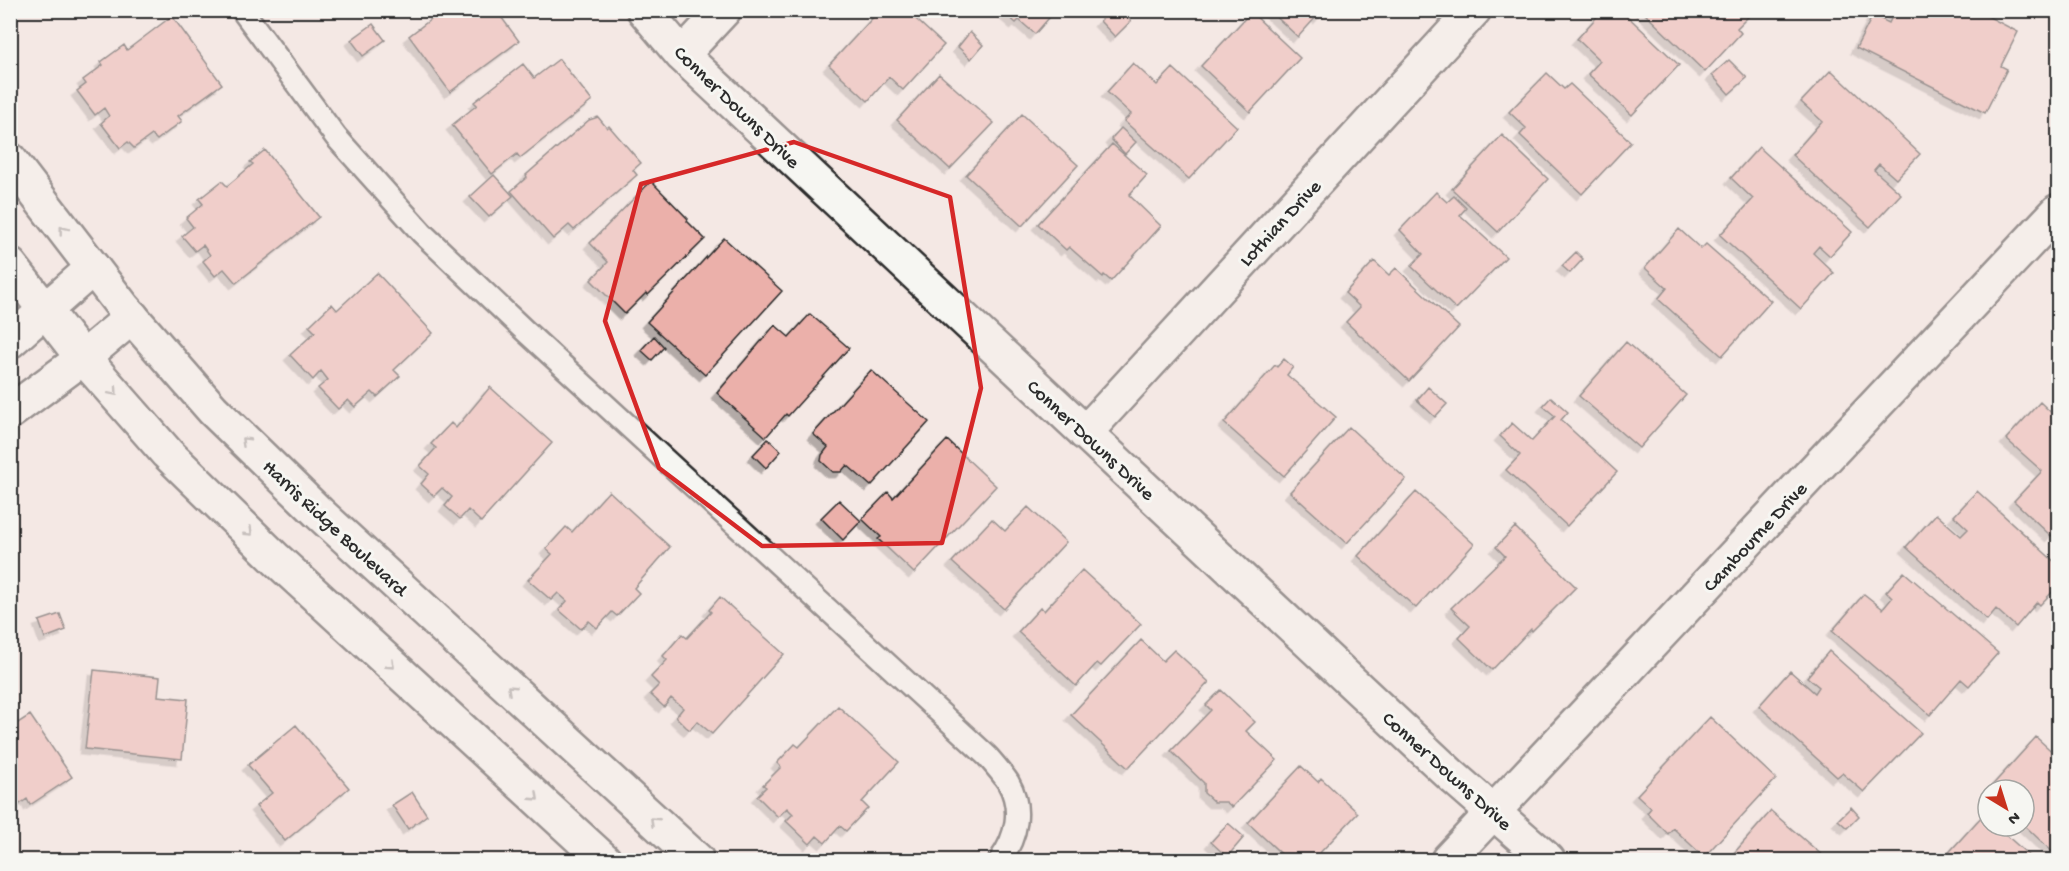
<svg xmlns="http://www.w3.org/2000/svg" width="2069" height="871" font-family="'Gochi Hand',sans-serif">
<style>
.building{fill:#ebb0aa;stroke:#2b2b2b;stroke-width:1.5;filter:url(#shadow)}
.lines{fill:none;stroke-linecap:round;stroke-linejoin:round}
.lane-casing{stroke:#2b2b2b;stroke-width:26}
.street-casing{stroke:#2b2b2b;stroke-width:38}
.secondary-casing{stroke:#2b2b2b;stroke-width:38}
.lane{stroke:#f6f6f2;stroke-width:21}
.street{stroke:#f6f6f2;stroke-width:33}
.secondary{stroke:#f6f6f2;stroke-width:33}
.oneway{stroke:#90908e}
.marked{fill:none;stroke:#d62828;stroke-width:4.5;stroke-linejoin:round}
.labels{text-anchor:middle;stroke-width:6;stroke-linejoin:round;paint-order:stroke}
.street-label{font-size:20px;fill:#2b2b2b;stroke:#f6f6f2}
</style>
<defs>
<filter id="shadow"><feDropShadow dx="-5.5" dy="5.5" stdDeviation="0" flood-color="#0004"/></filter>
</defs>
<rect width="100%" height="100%" fill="#f4e8e4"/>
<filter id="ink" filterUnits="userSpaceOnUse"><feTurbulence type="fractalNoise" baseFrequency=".0167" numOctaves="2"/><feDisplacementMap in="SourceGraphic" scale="12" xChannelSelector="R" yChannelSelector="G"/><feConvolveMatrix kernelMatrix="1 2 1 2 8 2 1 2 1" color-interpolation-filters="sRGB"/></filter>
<g filter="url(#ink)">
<path class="building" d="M 443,10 L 496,10 L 519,41 L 450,92 L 409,36 Z
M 880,10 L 906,10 L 944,45 L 903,90 L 889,77 L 868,101 L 829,65 Z
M 1001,10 L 1056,10 L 1035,34 L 1019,20 L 1016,23 Z
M 1111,10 L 1121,10 L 1131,21 L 1115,37 L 1100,21 Z
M 1269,10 L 1326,10 L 1319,18 L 1317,16 L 1298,37 Z
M 1603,10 L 1621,10 L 1679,65 L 1632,115 L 1588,74 L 1600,61 L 1577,39 Z
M 1750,10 L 1752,13 L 1737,28 L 1741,33 L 1705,72 L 1642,11 Z
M 1895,10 L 1976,10 L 2018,32 L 2001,66 L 2007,69 L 1985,113 L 1856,48 L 1873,15 L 1889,23 Z
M 1251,12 L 1300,58 L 1250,112 L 1201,66 Z
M 172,16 L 222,84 L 178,116 L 182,121 L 157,140 L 152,135 L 134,148 L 128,142 L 120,148 L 101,123 L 109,116 L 104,108 L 95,115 L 77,91 L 86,84 L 83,80 L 103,65 L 101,62 L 124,45 L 127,50 Z
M 373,24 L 385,40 L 363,56 L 351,40 Z
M 970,32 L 983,45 L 971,59 L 958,47 Z
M 559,59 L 592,101 L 520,158 L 517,154 L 492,174 L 452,125 L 477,105 L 474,102 L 523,64 L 534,78 Z
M 1729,60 L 1747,78 L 1729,94 L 1712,75 Z
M 1133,63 L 1157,85 L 1173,68 L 1237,127 L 1189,179 L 1124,121 L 1131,114 L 1107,92 Z
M 1831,70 L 1920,154 L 1896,179 L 1879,164 L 1874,170 L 1901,194 L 1870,227 L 1792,155 L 1822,121 L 1801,102 Z
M 1547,73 L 1564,89 L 1570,84 L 1631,142 L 1582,194 L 1520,135 L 1526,128 L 1509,112 Z
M 939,74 L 994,123 L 950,169 L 897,120 Z
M 1022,114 L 1078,165 L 1022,226 L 966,175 Z
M 598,117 L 607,128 L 609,126 L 641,163 L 633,170 L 637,175 L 574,230 L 569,225 L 553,239 L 511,191 L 527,177 L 526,175 L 589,120 Z
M 1121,128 L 1136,142 L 1125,154 L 1111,139 Z
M 1502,135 L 1548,179 L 1498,232 L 1452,189 Z
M 1112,144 L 1147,175 L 1129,195 L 1161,226 L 1111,281 L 1104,275 L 1103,277 L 1069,247 L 1066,250 L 1038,224 Z
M 1759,147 L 1852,232 L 1830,256 L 1819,246 L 1813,253 L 1834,273 L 1801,309 L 1720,235 L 1753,199 L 1731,178 Z
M 265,150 L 319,217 L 236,283 L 224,269 L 215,276 L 203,261 L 210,255 L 203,245 L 195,251 L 182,236 L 193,227 L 186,218 L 203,204 L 199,199 L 222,181 L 227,186 L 253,164 L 250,162 Z
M 494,175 L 513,196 L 489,217 L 470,197 Z
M 651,181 L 688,219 L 687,221 L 705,239 L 648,295 L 646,293 L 625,314 L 591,280 L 608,262 L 590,243 Z
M 1436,192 L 1447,202 L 1454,196 L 1466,208 L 1460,215 L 1506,257 L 1456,309 L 1411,266 L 1423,254 L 1400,230 Z
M 1679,229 L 1701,249 L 1706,244 L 1771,301 L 1722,356 L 1658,299 L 1667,288 L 1645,268 Z
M 724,238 L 782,291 L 705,375 L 647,322 Z
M 1576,252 L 1583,259 L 1570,273 L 1562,266 Z
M 1374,261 L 1389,275 L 1396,268 L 1459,327 L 1409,381 L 1346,322 L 1360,307 L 1345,293 Z
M 377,273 L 433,333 L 394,370 L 400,376 L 377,397 L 372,392 L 355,407 L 348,400 L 338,409 L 318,388 L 328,380 L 321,371 L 313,380 L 290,355 L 315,332 L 309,326 L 332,304 L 337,310 Z
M 810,314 L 849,348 L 788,416 L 786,414 L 766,437 L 717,393 L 775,325 L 789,337 Z
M 654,336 L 664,347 L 652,360 L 641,350 Z
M 1626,342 L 1686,395 L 1639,448 L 1579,396 Z
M 1284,359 L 1293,367 L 1287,375 L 1336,417 L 1284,476 L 1224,423 L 1275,365 L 1277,367 Z
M 871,370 L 929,422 L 871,486 L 847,465 L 841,472 L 833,472 L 821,461 L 822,455 L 828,447 L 813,434 Z
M 490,387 L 552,443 L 481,522 L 468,510 L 460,519 L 445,506 L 452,497 L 442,488 L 434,496 L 421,484 L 429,474 L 420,466 L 436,448 L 431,444 L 451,423 L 456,428 Z
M 1428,387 L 1447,404 L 1435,417 L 1417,400 Z
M 1551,397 L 1568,412 L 1561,420 L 1617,472 L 1567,526 L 1506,470 L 1520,455 L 1500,436 L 1512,423 L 1532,441 L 1555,416 L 1543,406 Z
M 2040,402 L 2058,419 L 2058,528 L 2051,536 L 2014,501 L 2042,471 L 2006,439 Z
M 1349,427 L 1406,479 L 1347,543 L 1290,492 Z
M 768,439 L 781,451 L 766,468 L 753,455 Z
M 947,440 L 996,486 L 914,573 L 878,539 L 881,537 L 862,519 L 888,492 L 893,498 Z
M 609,491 L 670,547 L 634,588 L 639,593 L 617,616 L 612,612 L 597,628 L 589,621 L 581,629 L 559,610 L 567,601 L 558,593 L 551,600 L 528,580 L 552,554 L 546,549 L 566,527 L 572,532 Z
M 1977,491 L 2058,565 L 2058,586 L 2040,605 L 2037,602 L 2016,627 L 1996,609 L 1987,620 L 1906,547 L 1936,514 L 1961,536 L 1968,529 L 1954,516 Z
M 1416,492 L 1474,544 L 1416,608 L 1358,556 Z
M 839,500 L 861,521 L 843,540 L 821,518 Z
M 1028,507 L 1066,542 L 1004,609 L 952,562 L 992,519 L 1005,531 Z
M 1515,527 L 1576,587 L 1532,631 L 1531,629 L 1492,670 L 1459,638 L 1470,626 L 1451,608 L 1505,556 L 1496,547 Z
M 1082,570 L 1141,624 L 1101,666 L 1097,663 L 1076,686 L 1018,632 L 1041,607 L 1044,611 Z
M 1904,572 L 1998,653 L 1969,686 L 1961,679 L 1930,715 L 1832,631 L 1864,594 L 1883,609 L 1892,598 L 1886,592 Z
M 720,597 L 784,654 L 712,734 L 697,721 L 690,730 L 686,727 L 676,717 L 683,708 L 671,698 L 664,707 L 650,694 L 659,685 L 651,677 L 667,660 L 663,656 L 682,634 L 687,638 L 711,612 L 709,610 Z
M 60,614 L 66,630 L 45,638 L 39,621 Z
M 1141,640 L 1163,661 L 1174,650 L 1209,682 L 1128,768 L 1071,715 Z
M 1829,651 L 1921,733 L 1864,792 L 1842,773 L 1837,777 L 1759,706 L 1790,671 L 1815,693 L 1819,687 L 1807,677 Z
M 94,670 L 160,677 L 158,696 L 188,699 L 182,759 L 85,749 Z
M 1221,690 L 1255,722 L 1246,731 L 1277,760 L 1232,807 L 1226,802 L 1214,802 L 1204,793 L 1204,783 L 1171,751 L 1211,710 L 1206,705 Z
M 838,706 L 899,762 L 862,802 L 868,808 L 846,831 L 840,826 L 825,843 L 817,836 L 810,844 L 786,821 L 793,814 L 787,808 L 778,817 L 757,796 L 766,787 L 763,785 L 781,767 L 777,763 L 795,744 L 799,747 Z
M 30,715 L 72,777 L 30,805 L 27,799 L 11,810 L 10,728 Z
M 1710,717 L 1776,779 L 1704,857 L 1673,828 L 1668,834 L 1647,813 L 1651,808 L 1637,795 Z
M 296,725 L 349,788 L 285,841 L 256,806 L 272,793 L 248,765 Z
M 2036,737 L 2058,757 L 2058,857 L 2024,825 L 2024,790 L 1988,790 Z
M 1301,766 L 1318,782 L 1321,778 L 1358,813 L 1313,860 L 1288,860 L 1248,823 Z
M 412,792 L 427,815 L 408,829 L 392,805 Z
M 1851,807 L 1859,816 L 1847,828 L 1838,820 Z
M 1771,811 L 1823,856 L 1818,860 L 1728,860 Z
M 1983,815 L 1988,819 L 1988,826 L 1996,826 L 2034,860 L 1942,860 Z
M 1228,823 L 1244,837 L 1227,857 L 1211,842 Z"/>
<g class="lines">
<defs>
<path id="lane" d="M 242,10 L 336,137 L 422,233 L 524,330 L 987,756 C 994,764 1002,773 1008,782 C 1023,808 1017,837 1000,860"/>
<path id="street" d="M 644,10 L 682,55 L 1452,776 L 1548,860
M 682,55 L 724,10
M 10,341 L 93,268
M 10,412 L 83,358 L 132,317
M 1085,433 L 1474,10
M 1448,860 L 2058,211"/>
<path id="secondary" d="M 10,160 L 123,307 L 213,410 L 319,513 L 697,860
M 10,265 L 74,347 L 167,453 L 276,559 L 604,860"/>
</defs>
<use href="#lane" class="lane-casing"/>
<use href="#street" class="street-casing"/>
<use href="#secondary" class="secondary-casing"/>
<use href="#lane" class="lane"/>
<use href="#street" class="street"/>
<use href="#secondary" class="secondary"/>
</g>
<defs><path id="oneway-chevron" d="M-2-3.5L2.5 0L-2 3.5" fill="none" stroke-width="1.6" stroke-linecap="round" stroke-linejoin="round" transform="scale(1.5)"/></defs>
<g class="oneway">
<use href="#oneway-chevron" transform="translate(63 230) rotate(-128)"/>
<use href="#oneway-chevron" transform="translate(114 392) rotate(49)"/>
<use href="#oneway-chevron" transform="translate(245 441) rotate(-136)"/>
<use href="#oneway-chevron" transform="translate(249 532) rotate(44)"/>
<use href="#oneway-chevron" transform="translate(391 665) rotate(43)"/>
<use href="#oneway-chevron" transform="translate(511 689) rotate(-137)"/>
<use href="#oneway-chevron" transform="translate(535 797) rotate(43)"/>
<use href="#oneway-chevron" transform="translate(654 821) rotate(-137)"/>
</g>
</g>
<path d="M0 0H2069V871H0ZM 794,142 L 950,197 L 981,388 L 942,543 L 762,546 L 659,468 L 605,321 L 641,184 Z" fill="#f4e8e4" fill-opacity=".55" fill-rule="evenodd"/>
<path class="marked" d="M 794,142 L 950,197 L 981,388 L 942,543 L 762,546 L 659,468 L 605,321 L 641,184 Z"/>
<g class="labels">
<g class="street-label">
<text transform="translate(738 106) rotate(44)" y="7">Conner Downs Drive</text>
<text transform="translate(1279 222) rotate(-47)" y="7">Lothian Drive</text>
<text transform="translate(1092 439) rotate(43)" y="7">Conner Downs Drive</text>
<text transform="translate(336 527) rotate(43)" y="7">Harris Ridge Boulevard</text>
<text transform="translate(1754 536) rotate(-47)" y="7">Cambourne Drive</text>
<text transform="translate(1448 770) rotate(42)" y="7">Conner Downs Drive</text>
</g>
</g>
<rect width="2069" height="871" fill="none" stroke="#f6f6f2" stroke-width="36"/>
<rect x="18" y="18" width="2033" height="835" fill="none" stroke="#2b2b2b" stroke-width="2" filter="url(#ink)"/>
<g transform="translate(2006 808) rotate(142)"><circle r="28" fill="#f6f6f2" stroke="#a5a5a2" stroke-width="1.5"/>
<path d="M0-4.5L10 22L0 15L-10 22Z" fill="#c8321e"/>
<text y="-9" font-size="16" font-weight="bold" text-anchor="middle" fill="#2b2b2b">N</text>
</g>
</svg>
